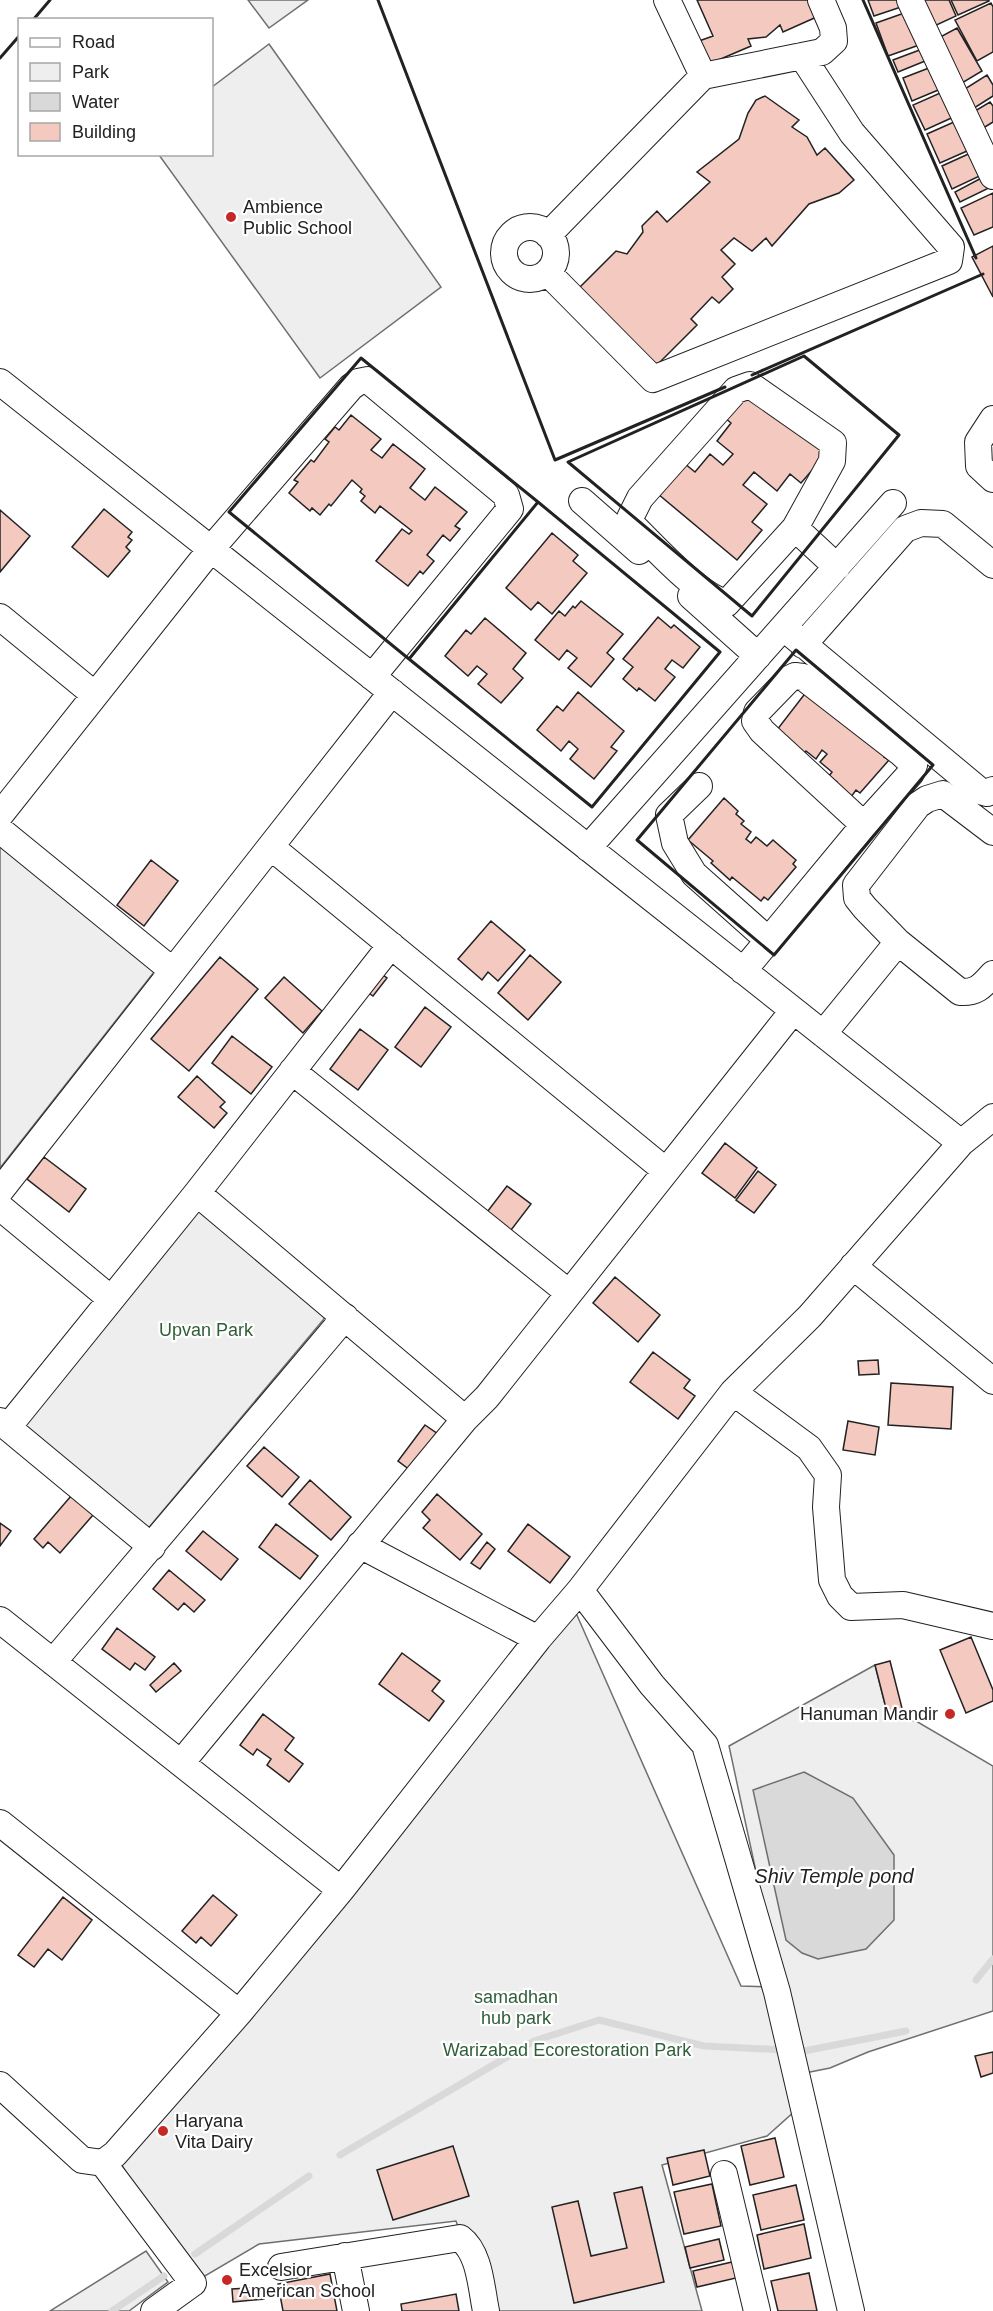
<svg xmlns="http://www.w3.org/2000/svg" width="993" height="2311" font-family="Helvetica,sans-serif">
<style>
.green{fill:#eee;stroke:#6f6f6f;stroke-width:1.5}
.water{fill:#d9d9d9;stroke:#6f6f6f;stroke-width:1.5}
.lines{fill:none;stroke-linecap:round;stroke-linejoin:round}
.stream{stroke:#d9d9d9;stroke-width:7}
.building{fill:#f3c9c0;stroke:#222;stroke-width:1.5}
.minor-casing{stroke:#222;stroke-width:28}
.minor{stroke:#fff;stroke-width:26}
.wall{stroke:#222;stroke-width:3}
.poi-dot{fill:#c62828;stroke:#fff;stroke-width:2}
.labels{text-anchor:middle;stroke-width:4.5;stroke-linejoin:round;paint-order:stroke}
.poi-label{font-size:18px;fill:#222;stroke:#fff;text-anchor:start}
.park-label{font-size:18px;fill:#2f5e38;stroke:#fff}
.water-label{font-size:20px;font-style:italic;fill:#222;stroke:#fff}
</style>
<rect width="100%" height="100%" fill="#fff"/>
<path class="green" d="M 248,0 L 308,0 L 269,28 Z
M 269,44 L 441,287 L 320,378 L 159,155 L 212,154 L 212,87 Z
M 0,840 L 158,967 L 0,1168 Z
M 199,1205 L 329,1313 L 145,1532 L 21,1427 Z
M 572,1604 L 741,1986 L 769,1987 L 798,2067 L 729,1746 L 875,1665 L 889,1720 L 916,1721 L 993,1766 L 993,2011 L 868,2052 L 830,2068 L 800,2074 L 784,2080 L 796,2110 L 767,2136 L 662,2165 L 702,2311 L 488,2311 L 456,2221 L 259,2244 L 193,2283 L 115,2154 Z
M 146,2251 L 168,2282 L 129,2311 L 50,2311 Z"/>
<path class="water" d="M 804,1772 L 853,1798 L 894,1855 L 894,1920 L 866,1949 L 818,1959 L 802,1953 L 786,1940 L 753,1790 Z"/>
<g class="lines">
<path class="stream" d="M 976,1980 L 993,1959
M 796,2050 L 804,2051 L 906,2031
M 340,2155 L 534,2041 L 599,2020 L 704,2046 L 785,2050
M 195,2254 L 309,2176
M 112,2311 L 164,2276"/>
</g>
<path class="building" d="M 697,0 L 815,0 L 821,15 L 783,32 L 780,25 L 766,37 L 748,39 L 751,46 L 709,64 L 699,41 L 713,36 Z
M 868,0 L 902,0 L 904,6 L 874,16 Z
M 917,0 L 949,0 L 956,16 L 930,28 Z
M 951,0 L 989,0 L 989,1 L 958,15 Z
M 991,3 L 993,7 L 993,52 L 977,61 L 955,20 Z
M 910,11 L 922,44 L 888,56 L 876,23 Z
M 957,28 L 982,71 L 957,86 L 931,42 Z
M 925,48 L 930,59 L 898,72 L 893,60 Z
M 934,66 L 943,88 L 912,101 L 903,78 Z
M 987,75 L 993,85 L 993,96 L 971,110 L 960,92 Z
M 947,90 L 958,115 L 925,130 L 913,105 Z
M 765,96 L 799,120 L 792,127 L 807,137 L 817,155 L 825,148 L 854,180 L 839,193 L 809,204 L 772,246 L 766,238 L 752,251 L 734,238 L 721,250 L 735,264 L 722,277 L 733,289 L 719,303 L 712,297 L 691,319 L 697,325 L 654,368 L 578,289 L 616,251 L 627,254 L 643,232 L 642,226 L 657,211 L 667,222 L 710,182 L 697,172 L 739,139 L 748,113 L 756,100 Z
M 990,102 L 993,106 L 993,122 L 980,130 L 970,114 Z
M 963,118 L 976,147 L 940,163 L 927,134 Z
M 975,151 L 986,173 L 952,189 L 942,166 Z
M 987,175 L 993,186 L 960,202 L 955,192 Z
M 993,193 L 993,227 L 974,235 L 961,208 Z
M 993,246 L 993,297 L 972,257 Z
M 750,388 L 827,453 L 801,483 L 790,474 L 777,491 L 754,472 L 743,485 L 767,504 L 752,522 L 762,530 L 737,560 L 658,494 L 684,463 L 695,472 L 710,454 L 723,465 L 733,454 L 717,441 L 731,423 L 725,418 Z
M 351,415 L 381,439 L 371,450 L 382,458 L 393,444 L 425,469 L 410,488 L 425,500 L 435,487 L 467,512 L 455,526 L 460,529 L 450,541 L 443,535 L 427,555 L 434,561 L 423,574 L 420,571 L 408,586 L 376,561 L 402,529 L 409,534 L 412,531 L 380,506 L 375,513 L 361,501 L 365,496 L 360,492 L 362,489 L 352,480 L 331,506 L 329,504 L 320,515 L 312,508 L 310,511 L 289,493 L 298,482 L 294,480 L 311,460 L 314,462 L 329,442 L 325,439 L 335,427 L 339,430 Z
M 104,509 L 132,532 L 128,537 L 132,540 L 126,547 L 130,551 L 108,577 L 72,547 Z
M 0,510 L 30,536 L 0,572 Z
M 552,533 L 578,555 L 573,561 L 587,573 L 552,614 L 538,602 L 531,610 L 506,588 Z
M 581,601 L 623,634 L 607,653 L 614,659 L 591,687 L 568,668 L 577,658 L 567,650 L 559,660 L 535,640 L 559,611 L 565,616 L 573,606 L 575,608 Z
M 658,617 L 671,628 L 674,625 L 700,647 L 683,668 L 672,660 L 665,669 L 675,677 L 655,701 L 639,688 L 637,691 L 623,679 L 633,667 L 623,659 Z
M 485,618 L 526,653 L 513,669 L 523,678 L 501,703 L 478,684 L 487,674 L 477,666 L 468,676 L 445,656 L 466,630 L 471,634 Z
M 807,691 L 887,753 L 884,757 L 889,760 L 860,793 L 856,790 L 851,797 L 835,785 L 837,782 L 829,776 L 832,772 L 820,762 L 827,754 L 822,750 L 816,759 L 806,751 L 803,755 L 773,735 Z
M 578,692 L 624,731 L 611,747 L 617,751 L 594,779 L 570,759 L 578,749 L 569,741 L 561,751 L 537,730 L 557,706 L 563,711 Z
M 724,798 L 738,811 L 736,814 L 744,821 L 741,824 L 751,832 L 746,839 L 751,843 L 756,837 L 767,846 L 773,840 L 796,860 L 793,864 L 796,867 L 768,900 L 764,897 L 761,901 L 732,877 L 730,880 L 711,863 L 713,861 L 688,840 Z
M 151,860 L 178,881 L 144,926 L 117,905 Z
M 491,921 L 525,950 L 498,981 L 488,972 L 482,980 L 458,959 Z
M 530,955 L 561,982 L 528,1020 L 498,993 Z
M 220,957 L 258,989 L 189,1071 L 151,1039 Z
M 380,973 L 387,978 L 373,996 L 366,991 Z
M 284,977 L 322,1011 L 303,1033 L 265,998 Z
M 425,1007 L 451,1027 L 421,1067 L 395,1047 Z
M 360,1029 L 388,1050 L 358,1090 L 330,1069 Z
M 232,1036 L 272,1067 L 251,1094 L 212,1063 Z
M 197,1076 L 225,1102 L 220,1107 L 227,1113 L 214,1128 L 178,1097 Z
M 725,1143 L 757,1168 L 735,1198 L 702,1173 Z
M 44,1157 L 86,1189 L 69,1212 L 27,1179 Z
M 758,1171 L 776,1185 L 754,1213 L 736,1200 Z
M 507,1186 L 531,1204 L 508,1234 L 484,1216 Z
M 615,1277 L 660,1315 L 638,1342 L 593,1303 Z
M 653,1352 L 690,1380 L 684,1388 L 695,1396 L 678,1419 L 630,1382 Z
M 878,1360 L 879,1374 L 859,1375 L 858,1361 Z
M 891,1383 L 953,1387 L 951,1429 L 888,1425 Z
M 848,1421 L 879,1427 L 875,1455 L 843,1450 Z
M 425,1425 L 438,1434 L 410,1470 L 398,1461 Z
M 264,1447 L 299,1477 L 282,1497 L 247,1466 Z
M 310,1480 L 351,1517 L 331,1540 L 289,1504 Z
M 437,1494 L 482,1534 L 460,1560 L 423,1528 L 430,1520 L 422,1512 Z
M 71,1496 L 93,1515 L 60,1553 L 48,1542 L 43,1548 L 34,1539 Z
M 0,1523 L 11,1531 L 0,1546 Z
M 276,1524 L 318,1556 L 300,1579 L 259,1547 Z
M 528,1524 L 570,1557 L 550,1583 L 508,1551 Z
M 203,1531 L 238,1559 L 221,1580 L 186,1551 Z
M 487,1542 L 495,1549 L 480,1569 L 471,1563 Z
M 169,1570 L 205,1600 L 194,1612 L 184,1603 L 178,1610 L 153,1589 Z
M 117,1628 L 155,1657 L 145,1670 L 135,1663 L 130,1670 L 102,1649 Z
M 971,1637 L 993,1690 L 993,1701 L 966,1713 L 940,1650 Z
M 402,1653 L 440,1681 L 432,1691 L 444,1701 L 429,1721 L 379,1684 Z
M 890,1661 L 904,1716 L 889,1720 L 875,1665 Z
M 174,1663 L 181,1671 L 156,1692 L 150,1685 Z
M 263,1714 L 294,1738 L 285,1750 L 303,1764 L 289,1782 L 267,1765 L 271,1759 L 257,1749 L 253,1755 L 240,1745 Z
M 213,1895 L 237,1915 L 211,1946 L 201,1937 L 196,1943 L 182,1931 Z
M 63,1897 L 92,1920 L 62,1960 L 48,1949 L 34,1967 L 18,1955 Z
M 993,2052 L 993,2073 L 981,2077 L 975,2056 Z
M 775,2138 L 784,2177 L 750,2185 L 741,2146 Z
M 453,2146 L 469,2196 L 393,2220 L 377,2170 Z
M 704,2150 L 710,2176 L 673,2185 L 667,2158 Z
M 712,2184 L 721,2226 L 684,2234 L 674,2192 Z
M 796,2185 L 804,2220 L 761,2230 L 753,2195 Z
M 642,2187 L 664,2282 L 574,2303 L 552,2207 L 578,2201 L 591,2256 L 627,2248 L 614,2193 Z
M 804,2224 L 811,2258 L 764,2269 L 757,2235 Z
M 719,2239 L 724,2260 L 690,2268 L 685,2247 Z
M 732,2262 L 736,2278 L 697,2287 L 693,2271 Z
M 809,2273 L 817,2311 L 778,2311 L 771,2281 Z
M 330,2274 L 337,2311 L 283,2311 L 278,2284 Z
M 263,2287 L 264,2299 L 233,2302 L 232,2289 Z
M 456,2294 L 459,2311 L 402,2311 L 401,2304 Z"/>
<g class="lines">
<defs>
<path id="minor" d="M 667,0 L 703,76
M 910,0 L 993,176
M504 253a26 26 0 1 1 52 0a26 26 0 1 1-52 0Z
M 548,235 L 703,76 L 822,52 L 834,41 L 833,28 L 821,0
M 548,273 L 653,379 L 949,261 L 951,247 L 852,133 L 802,56
M 0,382 L 961,1143
M 993,419 L 978,442 L 979,466 L 993,479
M 582,501 L 639,551
M 795,528 L 832,461 L 833,443 L 750,385 L 736,390 L 640,498 L 630,518 L 631,524 C 653,545 699,597 727,603 L 795,528 L 837,567
M 691,596 L 758,656
M 0,617 L 95,695
M 784,628 L 980,791 L 987,793 L 993,790
M 803,645 L 905,529 L 921,523 L 943,524 L 993,565
M 699,786 L 669,815 L 675,843 L 694,874 L 767,939
M 0,815 L 211,549 L 351,387 L 358,382 L 368,380 L 506,495 L 510,509 L 372,677
M 0,830 L 173,971
M 993,832 L 943,794 L 927,799 L 918,805 L 856,885 L 857,898 L 865,908 L 898,942 L 960,992 C 977,993 982,986 993,974
M 271,847 L 666,1171
M 588,848 L 893,503
M 743,971 L 864,825 L 911,773 L 914,765 L 901,753 L 803,677 L 795,676 L 789,679 L 757,712 L 755,721 L 762,731 L 864,825
M 823,1034 L 898,942
M 292,1071 L 569,1293
M 0,1191 L 392,692
M 197,1193 L 465,1419
M 0,1207 L 111,1299
M 853,1266 L 993,1381
M 733,1392 L 809,1448 L 828,1475 L 826,1507 L 832,1580 L 840,1596 L 851,1607 L 903,1605 L 993,1626
M 0,1421 L 152,1547
M 8,1427 L 197,1193 L 391,945
M 360,1545 L 538,1639
M 580,1590 L 652,1685 L 705,1745 L 777,1992 L 851,2311
M 0,1620 L 341,1890
M 53,1662 L 345,1317
M 181,1763 L 465,1419 L 487,1397 L 793,1011
M 0,1823 L 239,2013
M 0,2085 L 82,2160 L 103,2163 L 115,2154 L 239,2013 L 341,1890 L 538,1639 L 580,1590 L 733,1392 L 810,1316 L 961,1143 L 993,1117
M 103,2163 L 193,2283 L 154,2311
M 724,2174 L 757,2311
M 345,2256 L 356,2311
M 281,2267 L 460,2238 C 480,2253 481,2287 486,2311"/>
</defs>
<use href="#minor" class="minor-casing"/>
<use href="#minor" class="minor"/>
<path class="wall" d="M 378,0 L 555,460 L 725,387
M 863,0 L 976,258
M 33,20 L 50,0
M 0,58 L 20,35
M 804,356 L 899,435 L 752,616 L 568,462 Z
M 361,358 L 538,502 L 409,659 L 229,512 Z
M 752,375 L 983,274
M 538,502 L 720,652 L 592,807 L 409,659 Z
M 796,650 L 933,765 L 774,955 L 637,840 Z"/>
</g>
<g class="poi-dot">
<circle cx="231" cy="217" r="6"/>
<circle cx="950" cy="1714" r="6"/>
<circle cx="163" cy="2131" r="6"/>
<circle cx="227" cy="2280" r="6"/>
</g>
<g class="labels">
<g class="poi-label">
<text x="243" y="213">Ambience<tspan x="243" dy="21">Public School</tspan></text>
<text x="938" y="1720" text-anchor="end">Hanuman Mandir</text>
<text x="175" y="2127">Haryana<tspan x="175" dy="21">Vita Dairy</tspan></text>
<text x="239" y="2276">Excelsior<tspan x="239" dy="21">American School</tspan></text>
</g>
<g class="park-label">
<text x="206" y="1336">Upvan Park</text>
<text x="516" y="2003">samadhan<tspan x="516" dy="21">hub park</tspan></text>
<text x="567" y="2056">Warizabad Ecorestoration Park</text>
</g>
<g class="water-label">
<text x="834" y="1883">Shiv Temple pond</text>
</g>
</g>
<rect x="18" y="18" width="195" height="138" fill="#ffffff" stroke="#a7a7a7" stroke-width="1.5"/>
<rect x="30" y="38" width="30" height="9" fill="#ffffff" stroke="#a7a7a7" stroke-width="1.5"/>
<text x="72" y="48" font-size="18" fill="#222222">Road</text>
<rect x="30" y="63" width="30" height="18" fill="#eeeeee" stroke="#a7a7a7" stroke-width="1.5"/>
<text x="72" y="78" font-size="18" fill="#222222">Park</text>
<rect x="30" y="93" width="30" height="18" fill="#d9d9d9" stroke="#a7a7a7" stroke-width="1.5"/>
<text x="72" y="108" font-size="18" fill="#222222">Water</text>
<rect x="30" y="123" width="30" height="18" fill="#f3c9c0" stroke="#a7a7a7" stroke-width="1.5"/>
<text x="72" y="138" font-size="18" fill="#222222">Building</text>
</svg>
